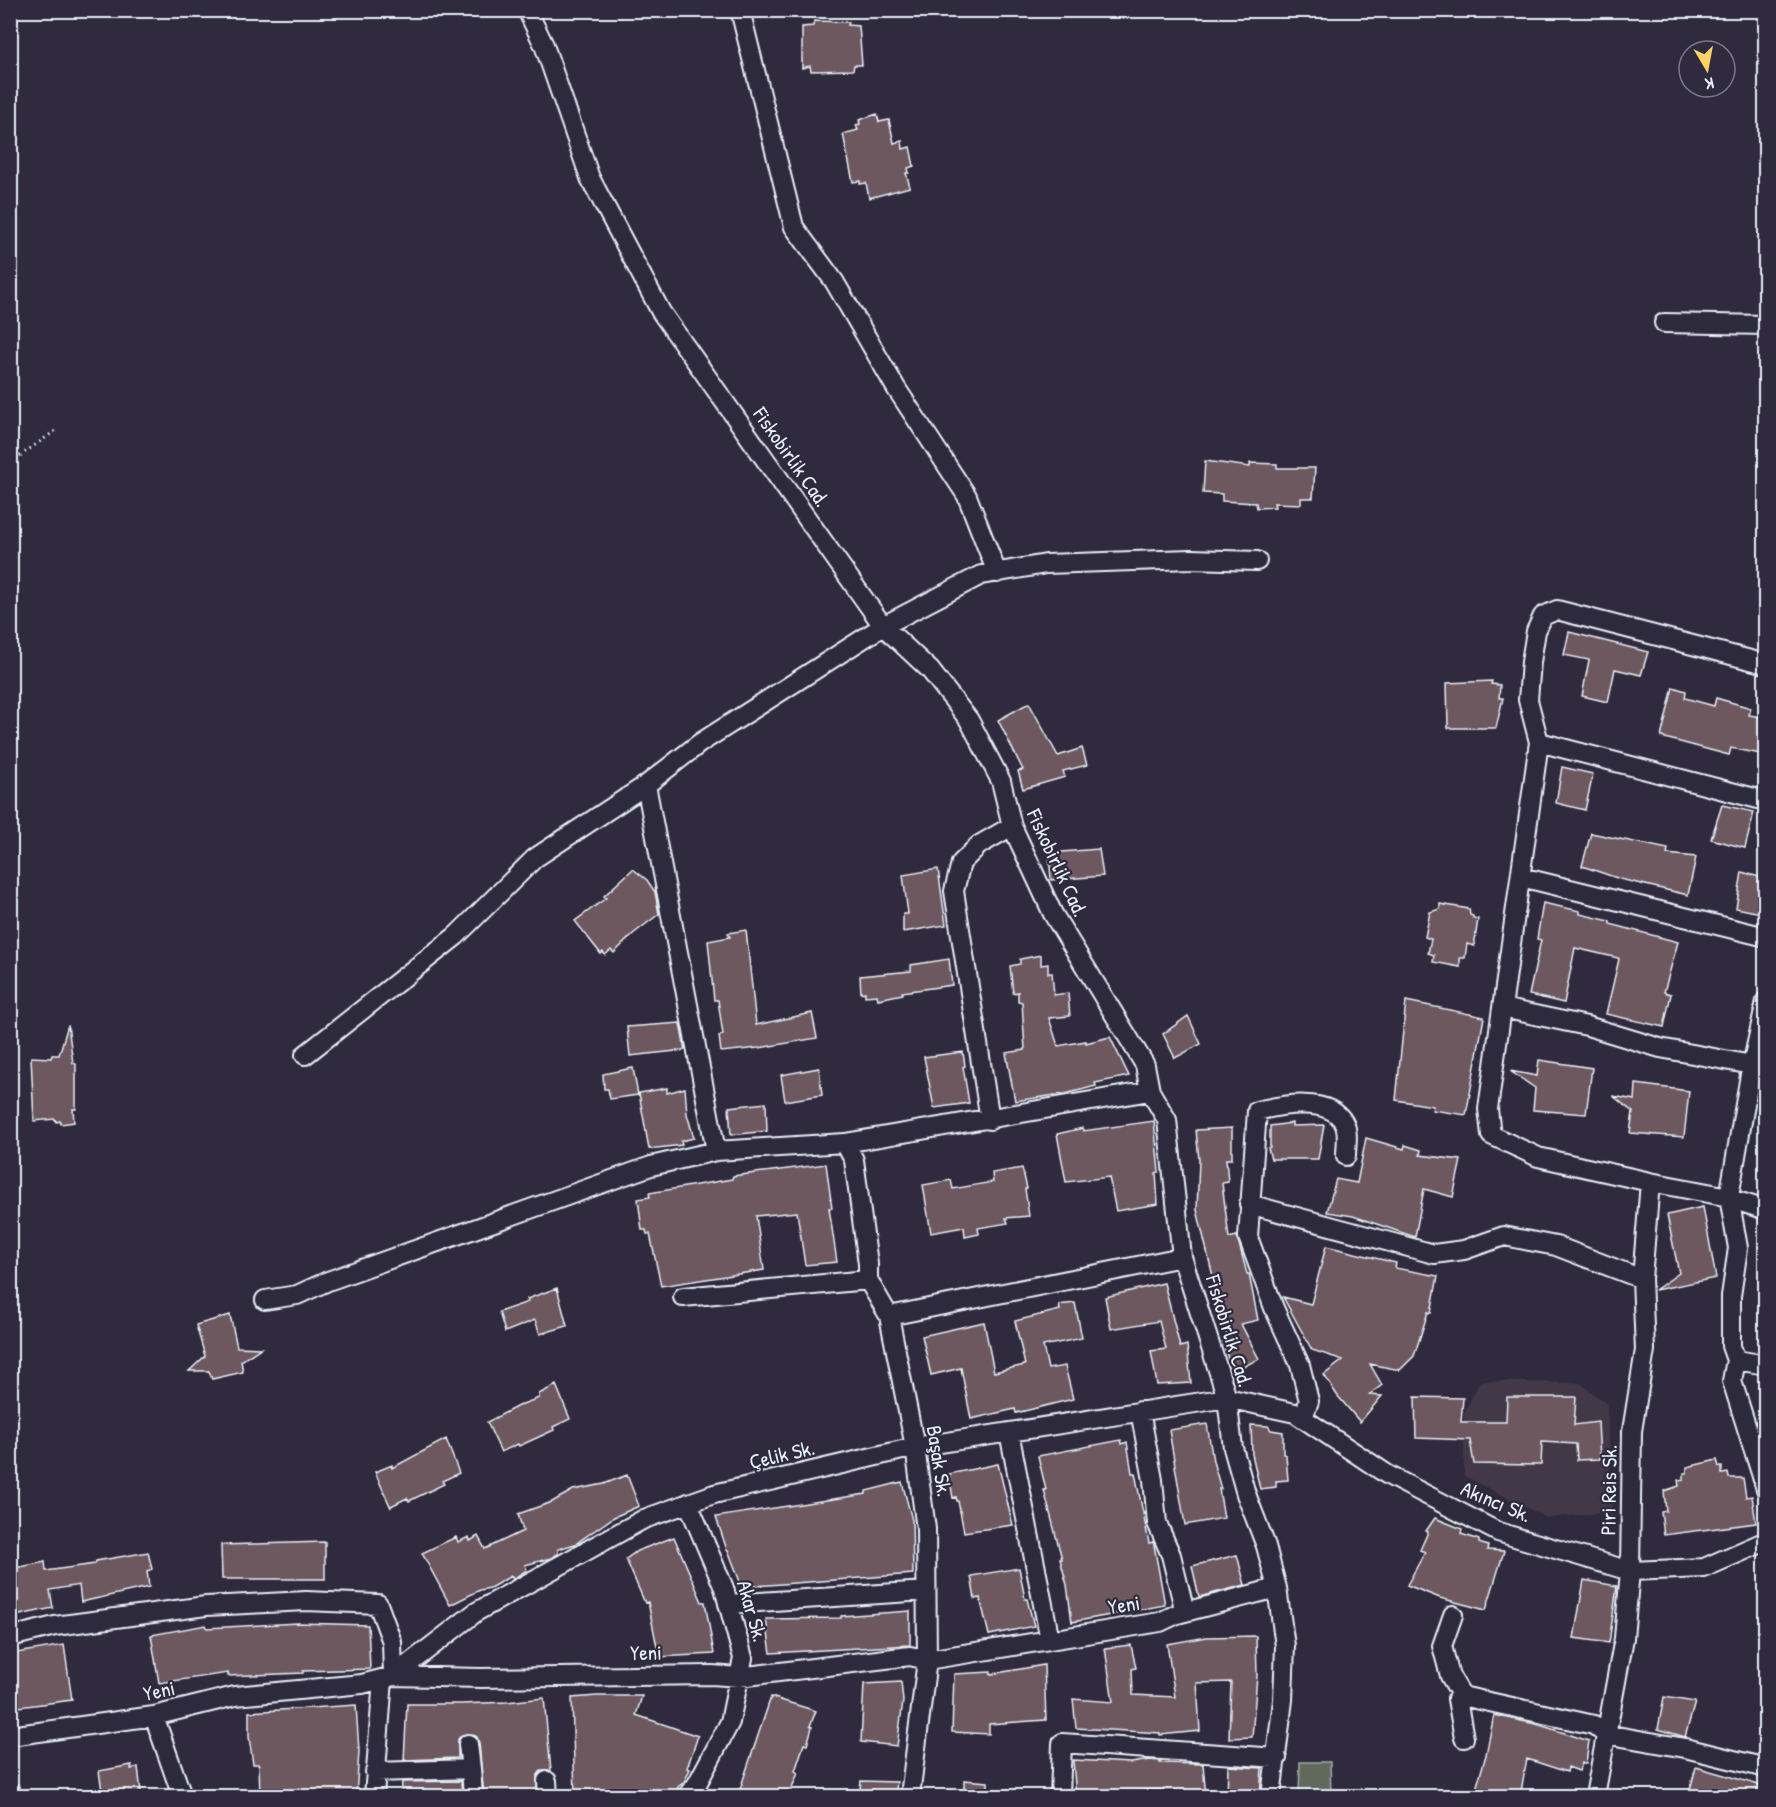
<svg xmlns="http://www.w3.org/2000/svg" width="1776" height="1807" font-family="'Patrick Hand',sans-serif">
<style>
.built{fill:#423847}
.green{fill:#61695c;stroke:#a4adaa;stroke-width:1.5}
.building{fill:#6e585e;stroke:#e8f1f8;stroke-width:1.5}
.lines{fill:none;stroke-linecap:round;stroke-linejoin:round}
.minor-casing{stroke:#e8f1f8;stroke-width:22}
.path{stroke:#e8f1f8;stroke-width:3;stroke-dasharray:1.5 4.5;stroke-linecap:butt}
.minor{stroke:#2f2a3d;stroke-width:18}
.labels{text-anchor:middle;stroke-width:4.5;stroke-linejoin:round;paint-order:stroke}
.street-label{font-size:21px;fill:#e8f1f8;stroke:#2f2a3d}
</style>
<rect width="100%" height="100%" fill="#2f2a3d"/>
<filter id="ink" filterUnits="userSpaceOnUse"><feTurbulence type="fractalNoise" baseFrequency=".0167" numOctaves="2"/><feDisplacementMap in="SourceGraphic" scale="12" xChannelSelector="R" yChannelSelector="G"/><feConvolveMatrix kernelMatrix="1 2 1 2 8 2 1 2 1" color-interpolation-filters="sRGB"/></filter>
<g filter="url(#ink)">
<path class="built" d="M 1480,1381 L 1580,1383 L 1607,1404 L 1612,1512 L 1547,1518 L 1464,1476 L 1464,1413 Z"/>
<path class="green" d="M 1300,1762 L 1330,1762 L 1331,1796 L 1299,1796 Z"/>
<path class="building" d="M 814,21 L 849,22 L 848,25 L 859,26 L 862,65 L 854,65 L 853,70 L 811,71 L 810,66 L 802,68 L 802,27 L 813,26 Z
M 877,114 L 879,122 L 889,120 L 894,143 L 902,141 L 903,149 L 910,147 L 914,166 L 908,168 L 909,173 L 906,173 L 910,187 L 869,198 L 866,183 L 860,184 L 860,181 L 853,182 L 843,134 L 858,130 L 856,125 L 860,124 L 859,120 Z
M 1205,461 L 1250,467 L 1250,463 L 1277,464 L 1277,468 L 1315,468 L 1313,498 L 1301,498 L 1301,504 L 1274,503 L 1275,507 L 1257,508 L 1256,503 L 1222,501 L 1222,494 L 1203,493 Z
M 1569,632 L 1648,652 L 1641,675 L 1615,669 L 1608,702 L 1582,696 L 1589,660 L 1564,655 Z
M 1492,681 L 1491,684 L 1500,685 L 1499,698 L 1503,698 L 1496,728 L 1448,728 L 1447,683 Z
M 1673,687 L 1686,691 L 1685,698 L 1714,706 L 1716,698 L 1751,708 L 1749,715 L 1766,718 L 1766,755 L 1731,748 L 1729,755 L 1661,737 Z
M 1029,703 L 1058,756 L 1082,748 L 1087,765 L 1063,771 L 1065,777 L 1023,789 L 1018,771 L 1023,770 L 998,720 Z
M 1562,767 L 1593,774 L 1585,810 L 1556,803 Z
M 1722,805 L 1754,812 L 1745,848 L 1711,839 Z
M 1591,833 L 1668,849 L 1667,854 L 1696,857 L 1688,895 L 1620,879 L 1582,866 Z
M 1099,849 L 1103,876 L 1051,880 L 1049,853 Z
M 633,869 L 647,880 L 655,892 L 659,914 L 633,934 L 614,953 L 611,950 L 605,955 L 603,952 L 601,954 L 575,921 L 606,898 L 604,896 Z
M 938,869 L 946,925 L 903,932 L 903,914 L 908,914 L 903,875 Z
M 1742,872 L 1766,879 L 1766,914 L 1736,908 Z
M 1543,903 L 1580,911 L 1580,914 L 1610,921 L 1610,924 L 1678,942 L 1664,992 L 1671,994 L 1664,1027 L 1606,1014 L 1619,959 L 1618,958 L 1575,948 L 1564,1003 L 1529,995 L 1541,940 L 1537,939 Z
M 1440,904 L 1469,909 L 1470,915 L 1473,916 L 1473,918 L 1478,919 L 1474,946 L 1467,944 L 1465,958 L 1460,958 L 1460,967 L 1433,962 L 1434,955 L 1428,953 L 1431,939 L 1425,937 L 1430,912 L 1440,909 Z
M 746,930 L 756,1025 L 812,1013 L 817,1038 L 759,1048 L 721,1052 L 719,1036 L 723,1035 L 718,1000 L 714,1000 L 708,941 L 730,937 L 728,933 Z
M 1041,955 L 1041,965 L 1048,964 L 1048,973 L 1052,973 L 1054,995 L 1068,993 L 1070,1016 L 1049,1018 L 1058,1046 L 1086,1041 L 1086,1043 L 1110,1037 L 1129,1076 L 1095,1083 L 1096,1086 L 1069,1093 L 1015,1101 L 1006,1053 L 1025,1050 L 1022,1002 L 1018,1001 L 1018,992 L 1013,993 L 1010,966 L 1020,964 L 1020,959 Z
M 949,959 L 952,985 L 902,992 L 903,994 L 878,999 L 877,995 L 865,996 L 865,992 L 861,993 L 860,976 L 911,971 L 911,965 Z
M 1406,1001 L 1484,1017 L 1466,1115 L 1432,1110 L 1433,1106 L 1396,1100 Z
M 1188,1016 L 1201,1044 L 1175,1058 L 1163,1034 Z
M 680,1023 L 685,1050 L 630,1056 L 627,1027 Z
M 68,1025 L 73,1063 L 76,1064 L 76,1109 L 73,1109 L 74,1122 L 61,1124 L 60,1121 L 56,1122 L 55,1119 L 34,1121 L 31,1057 L 51,1058 L 52,1055 L 59,1055 Z
M 963,1052 L 965,1066 L 963,1067 L 969,1103 L 934,1108 L 924,1057 Z
M 1539,1060 L 1592,1068 L 1586,1114 L 1533,1110 L 1535,1088 L 1510,1071 L 1537,1076 Z
M 633,1068 L 638,1095 L 610,1099 L 608,1089 L 604,1089 L 603,1074 Z
M 819,1068 L 822,1095 L 785,1101 L 781,1075 Z
M 1636,1084 L 1689,1091 L 1684,1137 L 1630,1133 L 1633,1112 L 1613,1096 L 1635,1100 Z
M 667,1088 L 667,1093 L 685,1088 L 687,1114 L 694,1138 L 681,1141 L 682,1145 L 649,1149 L 639,1093 Z
M 766,1103 L 767,1131 L 731,1135 L 729,1107 Z
M 1154,1121 L 1159,1172 L 1156,1173 L 1158,1204 L 1116,1211 L 1109,1177 L 1066,1182 L 1057,1134 L 1083,1128 L 1083,1131 Z
M 1292,1123 L 1292,1126 L 1324,1125 L 1318,1159 L 1271,1159 L 1268,1148 L 1270,1147 L 1270,1126 Z
M 1232,1128 L 1232,1159 L 1226,1159 L 1228,1182 L 1222,1183 L 1229,1238 L 1237,1236 L 1247,1274 L 1249,1274 L 1258,1320 L 1241,1324 L 1259,1359 L 1232,1372 L 1223,1342 L 1228,1339 L 1197,1210 L 1199,1160 L 1196,1130 Z
M 1366,1138 L 1404,1149 L 1405,1145 L 1421,1150 L 1420,1155 L 1461,1160 L 1453,1197 L 1424,1189 L 1415,1237 L 1353,1216 L 1327,1212 L 1336,1179 L 1357,1183 Z
M 826,1164 L 832,1208 L 829,1208 L 837,1262 L 805,1265 L 797,1212 L 756,1216 L 764,1270 L 661,1286 L 650,1234 L 647,1234 L 646,1230 L 642,1230 L 638,1199 L 650,1197 L 649,1193 L 732,1179 L 733,1176 Z
M 1022,1168 L 1027,1188 L 1025,1189 L 1029,1216 L 1006,1218 L 1008,1223 L 978,1228 L 979,1234 L 965,1237 L 964,1227 L 931,1233 L 923,1185 L 951,1180 L 953,1189 L 993,1182 L 992,1173 Z
M 1703,1207 L 1716,1278 L 1655,1290 L 1679,1273 L 1667,1215 Z
M 1326,1246 L 1396,1263 L 1395,1268 L 1438,1276 L 1431,1313 L 1428,1312 L 1414,1356 L 1400,1370 L 1370,1364 L 1382,1385 L 1369,1395 L 1382,1396 L 1360,1422 L 1337,1395 L 1324,1375 L 1343,1360 L 1312,1350 L 1283,1297 L 1311,1304 Z
M 1164,1283 L 1180,1347 L 1187,1345 L 1191,1383 L 1157,1385 L 1151,1351 L 1166,1349 L 1159,1321 L 1111,1329 L 1105,1297 Z
M 557,1288 L 567,1326 L 540,1334 L 535,1320 L 505,1332 L 499,1312 L 528,1302 L 527,1299 Z
M 1075,1303 L 1082,1338 L 1043,1346 L 1048,1369 L 1065,1366 L 1073,1399 L 1016,1413 L 1015,1409 L 971,1419 L 961,1368 L 931,1375 L 922,1336 L 984,1322 L 994,1372 L 1025,1365 L 1015,1321 L 1060,1310 L 1059,1305 Z
M 230,1315 L 237,1347 L 261,1348 L 241,1361 L 243,1372 L 212,1379 L 209,1371 L 189,1371 L 205,1356 L 196,1325 Z
M 556,1385 L 570,1419 L 553,1427 L 554,1430 L 519,1446 L 518,1444 L 501,1452 L 487,1422 L 520,1405 L 539,1398 L 539,1394 Z
M 1415,1397 L 1463,1398 L 1461,1422 L 1506,1422 L 1507,1397 L 1576,1397 L 1574,1425 L 1598,1422 L 1600,1459 L 1577,1460 L 1576,1444 L 1542,1442 L 1541,1465 L 1474,1464 L 1470,1440 L 1416,1438 Z
M 1207,1424 L 1213,1461 L 1221,1489 L 1219,1489 L 1224,1518 L 1185,1525 L 1169,1430 Z
M 1251,1425 L 1268,1426 L 1271,1430 L 1283,1432 L 1283,1454 L 1286,1455 L 1288,1480 L 1276,1481 L 1276,1487 L 1260,1489 L 1252,1454 Z
M 446,1439 L 459,1473 L 442,1481 L 444,1484 L 409,1501 L 407,1498 L 391,1506 L 391,1508 L 375,1472 L 392,1465 L 392,1468 Z
M 1121,1440 L 1122,1444 L 1127,1442 L 1132,1473 L 1135,1473 L 1149,1543 L 1153,1542 L 1154,1545 L 1165,1605 L 1072,1622 L 1067,1585 L 1060,1559 L 1062,1559 L 1044,1490 L 1046,1490 L 1038,1456 Z
M 1717,1460 L 1719,1467 L 1722,1467 L 1722,1474 L 1728,1473 L 1729,1478 L 1743,1478 L 1746,1497 L 1752,1496 L 1756,1523 L 1664,1535 L 1661,1512 L 1666,1511 L 1664,1491 L 1679,1486 L 1678,1480 L 1684,1479 L 1684,1473 L 1687,1473 L 1687,1467 Z
M 998,1464 L 1013,1525 L 964,1532 L 958,1501 L 957,1501 L 956,1497 L 953,1498 L 949,1474 Z
M 627,1475 L 639,1506 L 614,1517 L 575,1544 L 558,1549 L 558,1554 L 551,1558 L 525,1565 L 527,1570 L 513,1579 L 511,1576 L 490,1588 L 480,1590 L 450,1605 L 422,1553 L 456,1537 L 458,1542 L 469,1537 L 470,1541 L 478,1536 L 485,1549 L 523,1531 L 518,1514 L 552,1502 L 573,1490 L 604,1484 Z
M 902,1482 L 912,1520 L 913,1574 L 742,1587 L 728,1550 L 727,1550 L 716,1517 L 866,1494 L 866,1491 Z
M 1435,1518 L 1462,1529 L 1461,1534 L 1479,1540 L 1479,1543 L 1488,1546 L 1487,1550 L 1504,1551 L 1486,1610 L 1440,1598 L 1407,1585 L 1425,1552 L 1420,1550 L 1428,1532 L 1426,1531 Z
M 674,1537 L 702,1602 L 705,1602 L 714,1654 L 659,1657 L 648,1602 L 645,1603 L 626,1559 L 637,1551 Z
M 325,1542 L 325,1579 L 222,1579 L 221,1545 Z
M 148,1552 L 152,1569 L 147,1571 L 149,1587 L 81,1602 L 79,1585 L 50,1590 L 53,1608 L 10,1617 L 10,1569 L 45,1562 L 46,1571 L 95,1564 L 96,1561 Z
M 1237,1555 L 1245,1585 L 1199,1597 L 1192,1566 Z
M 1019,1568 L 1025,1599 L 1027,1599 L 1034,1626 L 989,1635 L 980,1598 L 975,1599 L 971,1576 Z
M 1584,1580 L 1617,1586 L 1609,1643 L 1574,1638 Z
M 910,1611 L 910,1645 L 771,1653 L 766,1619 L 841,1618 L 841,1616 Z
M 298,1623 L 368,1625 L 370,1669 L 303,1671 L 303,1673 L 228,1676 L 228,1673 L 159,1683 L 151,1635 L 206,1625 L 207,1628 Z
M 1256,1636 L 1257,1676 L 1252,1737 L 1229,1738 L 1231,1682 L 1197,1683 L 1200,1731 L 1160,1735 L 1160,1733 L 1145,1732 L 1076,1728 L 1073,1699 L 1113,1702 L 1105,1648 L 1131,1645 L 1136,1668 L 1132,1669 L 1133,1695 L 1175,1697 L 1167,1644 L 1207,1637 Z
M 64,1645 L 72,1700 L 19,1707 L 10,1654 Z
M 1044,1665 L 1046,1720 L 989,1724 L 989,1734 L 952,1732 L 954,1674 L 991,1672 L 991,1674 Z
M 901,1682 L 903,1701 L 897,1746 L 861,1742 L 864,1684 Z
M 597,1696 L 642,1696 L 636,1715 L 698,1736 L 687,1768 L 690,1769 L 684,1782 L 678,1787 L 674,1797 L 575,1797 L 572,1698 Z
M 771,1697 L 816,1711 L 810,1726 L 812,1727 L 807,1745 L 804,1744 L 795,1771 L 798,1773 L 788,1797 L 739,1797 L 742,1790 L 740,1789 Z
M 1664,1697 L 1695,1702 L 1685,1737 L 1658,1729 Z
M 544,1698 L 551,1771 L 541,1771 L 537,1776 L 537,1797 L 484,1797 L 479,1743 L 477,1737 L 472,1734 L 462,1735 L 458,1739 L 458,1758 L 404,1760 L 407,1704 L 462,1704 L 507,1702 Z
M 356,1705 L 359,1751 L 356,1797 L 260,1797 L 259,1764 L 253,1764 L 249,1737 L 249,1712 Z
M 1494,1715 L 1540,1725 L 1589,1741 L 1586,1763 L 1582,1763 L 1579,1771 L 1568,1767 L 1567,1772 L 1527,1759 L 1520,1797 L 1494,1790 L 1490,1794 L 1476,1789 L 1486,1755 Z
M 1073,1760 L 1131,1763 L 1150,1760 L 1160,1761 L 1160,1763 L 1203,1764 L 1206,1797 L 1164,1797 L 1164,1790 L 1132,1791 L 1132,1797 L 1076,1797 Z
M 132,1765 L 131,1769 L 138,1767 L 141,1792 L 137,1793 L 137,1797 L 103,1797 L 99,1771 Z
M 1228,1766 L 1262,1768 L 1260,1796 L 1227,1797 Z
M 1696,1767 L 1766,1787 L 1766,1797 L 1688,1797 Z
M 964,1780 L 988,1782 L 988,1797 L 964,1797 Z
M 461,1781 L 462,1797 L 401,1797 L 402,1782 Z
M 861,1781 L 897,1782 L 895,1797 L 859,1797 Z"/>
<g class="lines">
<defs>
<path id="minor" d="M 527,10 L 544,45 L 590,178 L 661,312 L 883,626 L 930,670 L 969,720 L 1001,781 L 1012,826 L 1053,914 L 1145,1065 L 1150,1091 L 1167,1120 L 1182,1257 L 1227,1398 L 1233,1448 L 1246,1494 L 1266,1546 L 1277,1588 L 1285,1646 L 1283,1700 L 1271,1796
M 740,10 L 794,227 L 834,281 L 896,388 L 967,496 L 997,573
M 1664,323 L 1766,325
M 1539,742 L 1528,700 L 1531,662 L 1536,631 L 1543,616 L 1557,610 L 1766,664
M 646,785 L 716,1151
M 1521,877 L 1766,937
M 1766,1001 L 1750,1075 L 1729,1197 L 1738,1248 L 1731,1296 L 1731,1346 L 1736,1360 L 1732,1381 L 1766,1489
M 1502,1008 L 1587,1026 L 1660,1048 L 1752,1065
M 305,1055 L 456,936 L 535,858 L 646,785 L 700,743 L 883,626 L 981,575 L 1046,564 L 1191,559 L 1257,561
M 990,1120 L 954,891 L 961,863 L 979,845 L 1012,826
M 845,1143 L 854,1160 L 868,1264 L 868,1280 L 889,1316 L 915,1447 L 926,1529 L 927,1660 L 910,1796
M 1729,1197 L 1650,1182 L 1538,1157 L 1491,1135 L 1488,1109 L 1539,742 L 1766,801
M 1731,1199 L 1766,1210
M 1249,1204 L 1434,1254 L 1464,1250 L 1504,1236 L 1556,1246 L 1642,1279
M 683,1297 L 868,1280
M 265,1300 L 297,1295 L 328,1281 L 651,1166 L 716,1151 L 845,1143 L 1150,1091
M 889,1316 L 1182,1257
M 1736,1360 L 1766,1365
M 1140,1411 L 1153,1480 L 1157,1523 L 1171,1555 L 1185,1612
M 1303,1418 L 1309,1401 L 1300,1365 L 1274,1308 L 1248,1237 L 1257,1111 C 1281,1105 1330,1096 1344,1123 C 1349,1132 1346,1146 1346,1156
M 1009,1432 L 1050,1640
M 728,1604 L 926,1591
M 1453,1615 L 1442,1646 L 1450,1676 L 1462,1696
M 10,1637 L 55,1626 L 206,1606 L 306,1601 L 378,1604 L 392,1642 L 393,1676
M 393,1676 L 476,1612 L 644,1519 L 714,1494 L 915,1447 L 1227,1398 L 1295,1413 L 1388,1475 L 1498,1532 L 1630,1571 L 1704,1568 L 1766,1541
M 154,1716 L 182,1796
M 10,1736 L 154,1716 L 235,1696 L 362,1684 L 393,1676 L 481,1678 L 712,1675 L 739,1677 L 910,1656 L 927,1660 L 1160,1622 L 1177,1614 L 1277,1588
M 1464,1738 L 1457,1699 L 1462,1696 L 1594,1725 L 1605,1734 L 1685,1748 L 1766,1768
M 471,1769 L 473,1796
M 375,1772 L 471,1769 L 468,1744
M 547,1781 L 548,1796
M 10,1791 L 11,1796
M 374,1796 L 383,1679
M 687,1796 L 697,1784 L 730,1722 L 743,1658 L 724,1588 L 688,1503
M 1060,1796 L 1062,1743 L 1277,1758
M 1595,1796 L 1624,1638 L 1630,1571 L 1632,1431 L 1645,1350 L 1642,1279 L 1650,1182"/>
</defs>
<use href="#minor" class="minor-casing"/>
<path class="path" d="M 10,463 L 55,431"/>
<use href="#minor" class="minor"/>
</g>
</g>
<g class="labels">
<g class="street-label">
<text transform="translate(791 457) rotate(55)" y="7">Fiskobirlik Cad.</text>
<text transform="translate(1057 863) rotate(65)" y="7">Fiskobirlik Cad.</text>
<text transform="translate(1229 1331) rotate(73)" y="7">Fiskobirlik Cad.</text>
<text transform="translate(782 1455) rotate(-13)" y="7">Çelik Sk.</text>
<text transform="translate(939 1461) rotate(81)" y="7">Başak Sk.</text>
<text transform="translate(1609 1490) rotate(-89)" y="7">Piri Reis Sk.</text>
<text transform="translate(1496 1502) rotate(23)" y="7">Akıncı Sk.</text>
<text transform="translate(1124 1605) rotate(-9)" y="7">Yeni</text>
<text transform="translate(752 1611) rotate(74)" y="7">Akar Sk.</text>
<text transform="translate(646 1653) rotate(-1)" y="7">Yeni</text>
<text transform="translate(159 1691) rotate(-12)" y="7">Yeni</text>
</g>
</g>
<rect width="1776" height="1807" fill="none" stroke="#2f2a3d" stroke-width="36"/>
<rect x="18" y="18" width="1740" height="1771" fill="none" stroke="#e8f1f8" stroke-width="2" filter="url(#ink)"/>
<g transform="translate(1707 69) rotate(170)"><circle r="28" fill="#2f2a3d" stroke="#797a88" stroke-width="1.5"/>
<path d="M0-4.5L10 22L0 15L-10 22Z" fill="#ffd166"/>
<text y="-9" font-size="16" font-weight="bold" text-anchor="middle" fill="#e8f1f8">K</text>
</g>
</svg>
